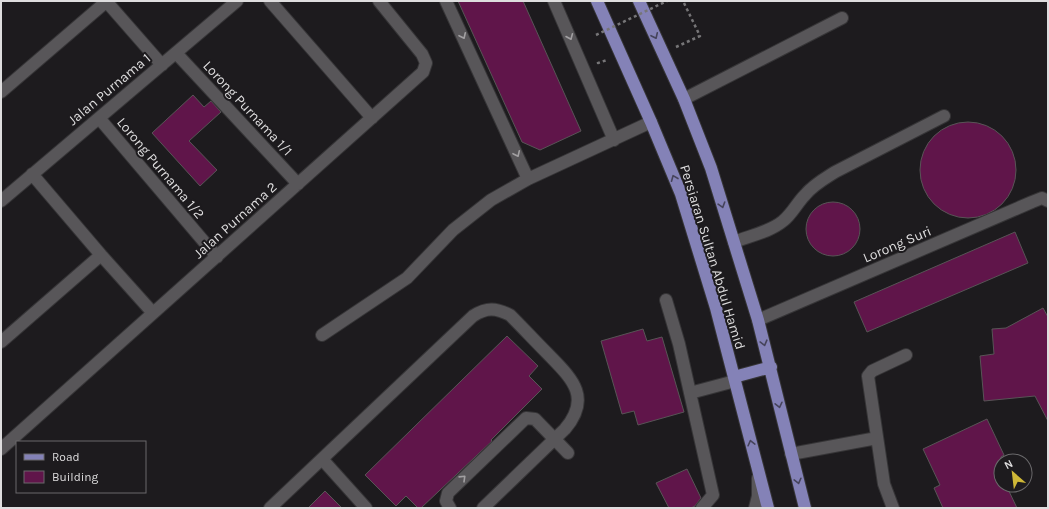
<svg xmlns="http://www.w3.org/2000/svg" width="1049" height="509" font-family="Karla,sans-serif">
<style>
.building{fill:#60154a;stroke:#585456}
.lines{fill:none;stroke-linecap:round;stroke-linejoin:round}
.minor-casing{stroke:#363537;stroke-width:14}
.major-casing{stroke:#363537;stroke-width:14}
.path{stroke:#767577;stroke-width:2.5;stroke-dasharray:3 3;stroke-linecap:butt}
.minor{stroke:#585659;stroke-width:12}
.major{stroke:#8482b7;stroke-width:12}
.path-bridge{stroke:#767577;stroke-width:2.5;stroke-dasharray:3 3;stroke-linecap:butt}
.oneway{stroke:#a2a0a2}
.oneway2{stroke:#46445b}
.labels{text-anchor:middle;stroke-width:4;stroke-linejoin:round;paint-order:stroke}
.street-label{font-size:14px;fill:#deddde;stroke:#1d1b1e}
</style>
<rect width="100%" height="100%" fill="#1d1b1e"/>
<path class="building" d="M 458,1 L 523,1 L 581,131 L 540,150 L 522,142 Z
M 193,95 L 204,107 L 211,101 L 221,112 L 189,141 L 217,170 L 200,186 L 152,133 Z
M920 170a48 48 0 1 1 96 0a48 48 0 1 1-96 0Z
M806 229a27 27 0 1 1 54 0a27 27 0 1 1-54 0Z
M 1015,232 L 1028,263 L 867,332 L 854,302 Z
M 1043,308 L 1048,317 L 1048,421 L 1035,396 L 984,401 L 980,356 L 994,354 L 992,329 L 1006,328 Z
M 643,329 L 647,341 L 662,337 L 684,412 L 638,425 L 634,411 L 622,414 L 601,341 Z
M 507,336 L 538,366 L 529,376 L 542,389 L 491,440 L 492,441 L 421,508 L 418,508 L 406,496 L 396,506 L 365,475 Z
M 987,419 L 1004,455 L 1001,457 L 1001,485 L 1006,485 L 1017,508 L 943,508 L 934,488 L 940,485 L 923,449 Z
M 687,469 L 701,498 L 695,506 L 691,508 L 669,508 L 656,483 Z
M 325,491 L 342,508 L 308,508 Z"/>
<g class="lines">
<defs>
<path id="minor" d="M 106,1 L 162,65
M 270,1 L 372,118
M 446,1 L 528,179
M 554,1 L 614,140
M 176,53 L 298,184
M 1,92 L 107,1
M 684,99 L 842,18
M 99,118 L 217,257
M 32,174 L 101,255 L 153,313
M 1,201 L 237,1
M 734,242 C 749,236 770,232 783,221 C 792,214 797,203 805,195 C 813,185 824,179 835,172 L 944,116
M 666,300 L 679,344 L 713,495 L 702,508
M 758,320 L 1032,202 L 1042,198 L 1048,201
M 322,335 L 407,278 L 453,230 L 491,200 L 528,179 L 651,122
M 1,342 L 101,255
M 690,393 L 735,381
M 1,449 L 423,72 L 426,63 L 422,54 L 379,1
M 791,454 L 877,438
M 322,459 L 366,508
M 270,508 L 473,316 C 487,307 496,308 510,315 C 523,328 535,341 547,353 C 570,377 593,396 565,429 L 483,508
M 450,508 L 446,501 L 448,493 L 526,418 L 535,419 L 568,453
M 755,508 L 758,496 L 758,478
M 893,508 L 884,484 L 868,376 L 872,371 L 906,355"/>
<path id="major" d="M 597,1 L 651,122 L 681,194 L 716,308 L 768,508
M 639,1 L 684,99 L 711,168 L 758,320 L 805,508
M 734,377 L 771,367"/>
</defs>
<use href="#minor" class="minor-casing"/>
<use href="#major" class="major-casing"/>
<path class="path" d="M 676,47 L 700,36 L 683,1
M 598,62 L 598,63 L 607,60"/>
<use href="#minor" class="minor"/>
<use href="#major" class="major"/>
<path class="path-bridge" d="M 596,35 L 667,1"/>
</g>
<defs><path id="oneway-chevron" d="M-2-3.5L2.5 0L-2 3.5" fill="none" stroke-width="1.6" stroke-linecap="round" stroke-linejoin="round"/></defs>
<g class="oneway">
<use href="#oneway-chevron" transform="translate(463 36) rotate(65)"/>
<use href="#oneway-chevron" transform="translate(570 37) rotate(67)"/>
<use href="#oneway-chevron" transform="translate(517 154) rotate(65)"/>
<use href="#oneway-chevron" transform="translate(463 478) rotate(-44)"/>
</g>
<g class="oneway2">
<use href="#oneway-chevron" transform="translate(655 36) rotate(65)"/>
<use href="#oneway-chevron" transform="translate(674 178) rotate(-112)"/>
<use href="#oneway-chevron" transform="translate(722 205) rotate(73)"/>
<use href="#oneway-chevron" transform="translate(764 343) rotate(75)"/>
<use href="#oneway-chevron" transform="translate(779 405) rotate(77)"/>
<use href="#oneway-chevron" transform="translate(751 443) rotate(-104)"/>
<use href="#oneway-chevron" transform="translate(798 481) rotate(76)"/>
</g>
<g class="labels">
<g class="street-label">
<text transform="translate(109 89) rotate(-40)" y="5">Jalan Purnama 1</text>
<text transform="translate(248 108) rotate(47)" y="5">Lorong Purnama 1/1</text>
<text transform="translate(161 168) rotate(50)" y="5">Lorong Purnama 1/2</text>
<text transform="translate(235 220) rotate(-42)" y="5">Jalan Purnama 2</text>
<text transform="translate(897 244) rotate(-23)" y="5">Lorong Suri</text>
<text transform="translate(713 257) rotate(73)" y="5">Persiaran Sultan Abdul Hamid</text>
</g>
</g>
<rect width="1049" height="509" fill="none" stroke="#deddde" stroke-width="4"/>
<rect x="16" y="441" width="130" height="52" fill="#1d1b1e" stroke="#6a696b"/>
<rect x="24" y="454" width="20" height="6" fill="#8482b7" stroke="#6a696b"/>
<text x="52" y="461" font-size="12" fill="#deddde">Road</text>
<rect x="24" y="471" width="20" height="12" fill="#60154a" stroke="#6a696b"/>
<text x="52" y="481" font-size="12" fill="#deddde">Building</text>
<g transform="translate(1013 473) rotate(332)"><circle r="19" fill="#1d1b1e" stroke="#6a696b"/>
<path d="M0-3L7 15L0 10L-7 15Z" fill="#cfb837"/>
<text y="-6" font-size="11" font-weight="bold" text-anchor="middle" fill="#deddde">N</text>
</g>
</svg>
